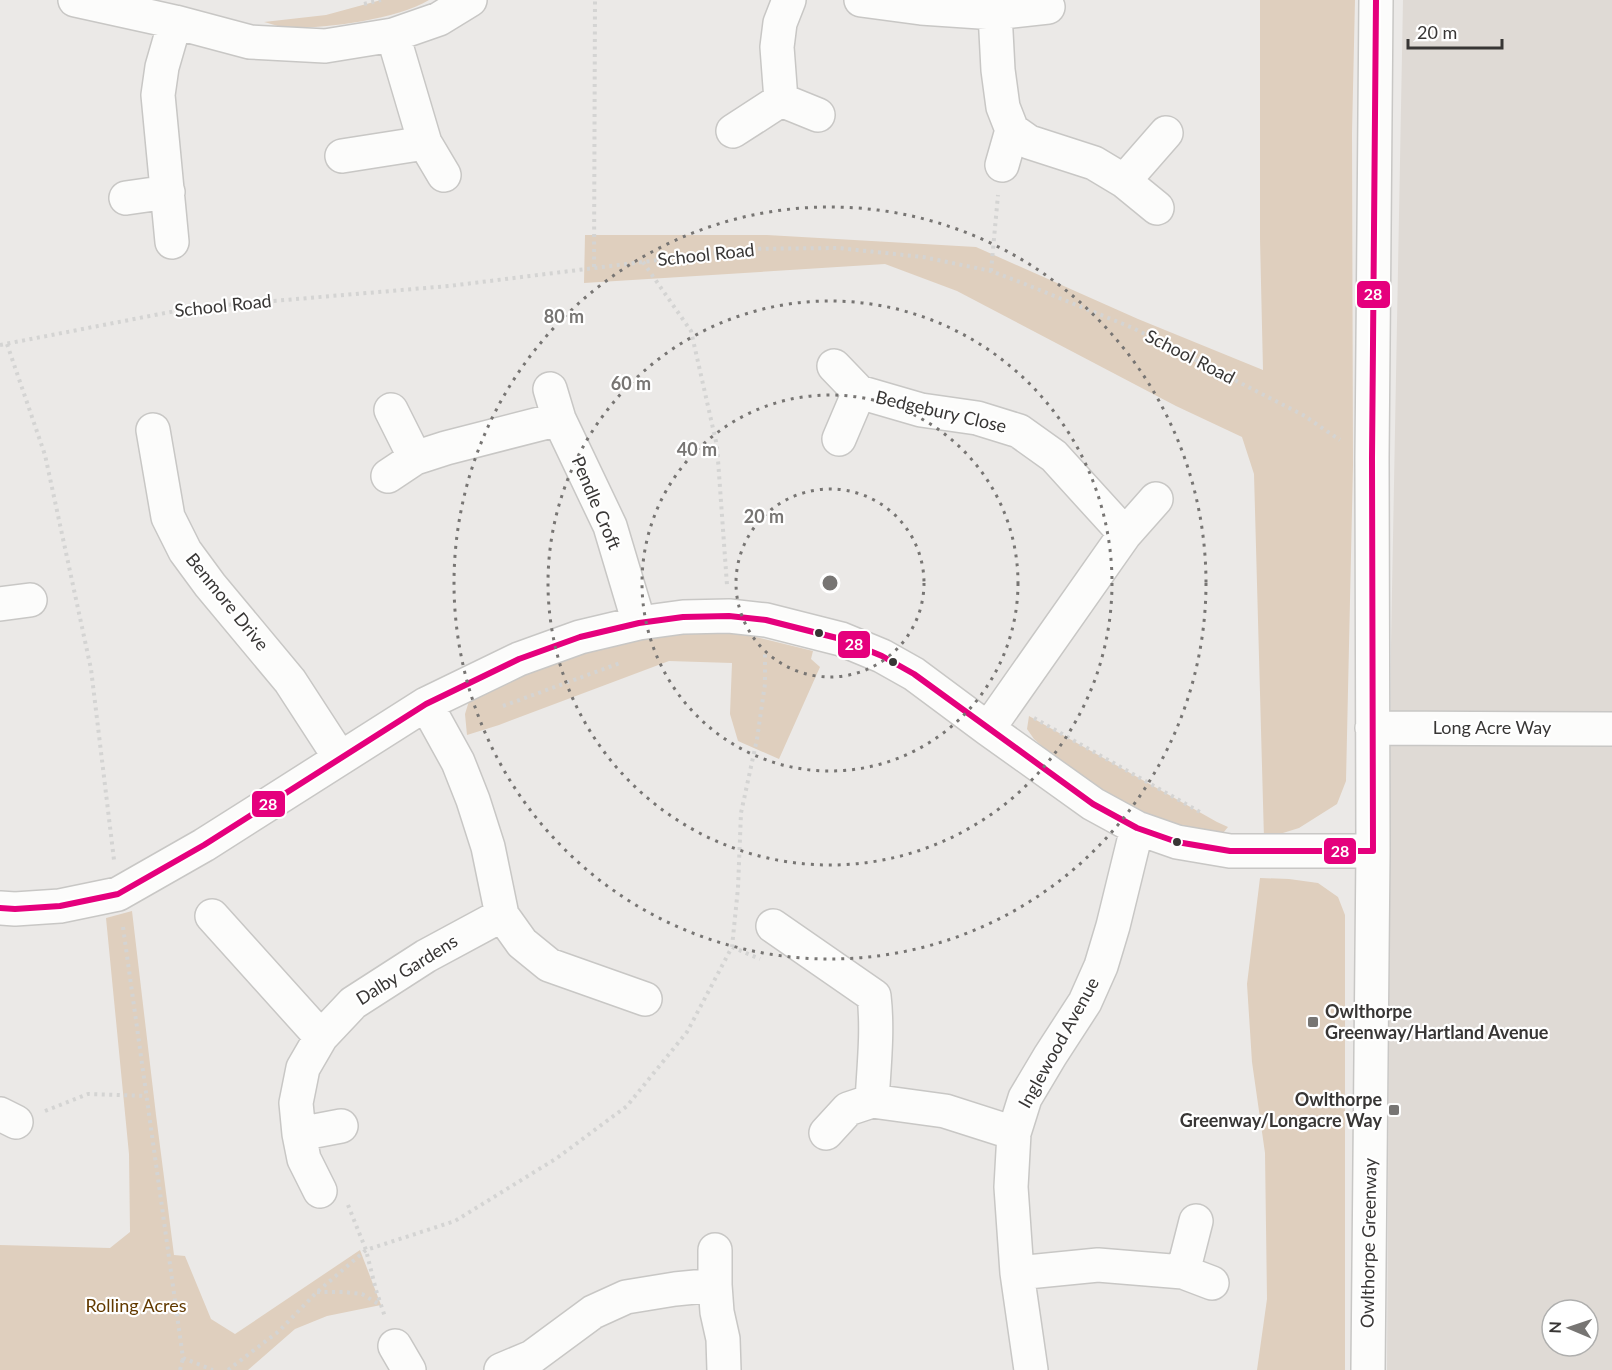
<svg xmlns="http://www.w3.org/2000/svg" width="1612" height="1370" font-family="Lato,sans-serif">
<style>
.built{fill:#dfdad5;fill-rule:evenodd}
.green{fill:#dfcfbe}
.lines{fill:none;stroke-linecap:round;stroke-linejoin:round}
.minor-casing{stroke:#c8c7c5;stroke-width:36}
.path{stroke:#d4d4d3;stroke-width:4;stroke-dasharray:3 4.5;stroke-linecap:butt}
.minor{stroke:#fcfcfb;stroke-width:33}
.bus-1-casing{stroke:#fff;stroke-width:10}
.bus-1{stroke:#e5007d;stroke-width:6}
.ring{fill:none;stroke:#777573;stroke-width:3;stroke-dasharray:3 6}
.bus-dot{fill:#383635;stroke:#fff;stroke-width:2}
.poi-dot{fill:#777573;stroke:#fff;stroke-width:2}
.labels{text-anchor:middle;stroke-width:4.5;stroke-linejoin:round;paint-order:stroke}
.street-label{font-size:18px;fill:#383635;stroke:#fff}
.poi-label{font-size:18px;font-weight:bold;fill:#383635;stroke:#fff;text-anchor:start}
.park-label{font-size:18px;fill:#623a00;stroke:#fff}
.centre{fill:#777573;stroke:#fff;stroke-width:3}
.ring-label{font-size:18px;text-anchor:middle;font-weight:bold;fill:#777573;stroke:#fff;stroke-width:4.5;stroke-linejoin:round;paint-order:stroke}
.line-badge{stroke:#fff;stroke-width:2}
.badge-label{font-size:16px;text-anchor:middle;font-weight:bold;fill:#fff}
</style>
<rect width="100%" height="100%" fill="#ebe9e7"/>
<path class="built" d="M 1403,0 L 1612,0 L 1612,1370 L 1387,1370 L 1391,645 ZM 1552,1310 L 1588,1310 L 1588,1346 L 1552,1346 Z"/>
<path class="green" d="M 381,0 L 429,0 C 397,19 329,28 291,28 C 282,28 272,24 264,22 L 326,15 Z
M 1260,0 L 1355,0 L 1352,133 L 1353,465 L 1346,781 L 1337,804 L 1299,828 L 1264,839 L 1254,474 L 1242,437 L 1176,406 L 957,291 L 885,264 L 584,283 L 585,235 L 767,235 L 976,247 L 1138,319 L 1263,370 L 1260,239 Z
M 675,633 L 744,634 L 813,651 L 811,659 L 820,667 L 779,759 L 738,741 L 730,714 L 732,663 L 669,661 L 499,725 L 467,735 L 465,714 L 469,701 L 483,689 L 563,657 L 625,642 Z
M 1029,716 L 1217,822 L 1228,827 L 1223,833 L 1166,824 L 1130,808 L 1051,754 L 1034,739 L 1027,729 Z
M 1260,878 L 1289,879 L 1318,883 L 1338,897 L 1345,915 L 1345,1370 L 1257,1370 L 1267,1299 L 1265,1153 L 1252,1062 L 1247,984 Z
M 132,911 L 156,1115 L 174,1255 L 185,1256 L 211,1319 L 235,1334 L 360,1250 L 381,1305 L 327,1316 L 295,1329 L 248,1370 L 0,1370 L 0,1245 L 110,1248 L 130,1232 L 129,1154 L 106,918 Z"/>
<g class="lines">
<defs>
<path id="minor" d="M 75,0 L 175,22 L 250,42 L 325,46 L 393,35 L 439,19 L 470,0
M 861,0 L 921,8 L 995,13 L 1048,7
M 995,13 L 998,70 L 1003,107 L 1012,130 L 1029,142 L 1094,163 L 1124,181
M 393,35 L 425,143 L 444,175
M 781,100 L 777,47 L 780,23 L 789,0
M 733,131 L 781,100 L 818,115
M 342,156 L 425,143
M 1002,165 L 1012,130
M 126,198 L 168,192
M 1157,208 L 1124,181 L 1166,133
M 172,242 L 158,95 L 162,67 L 175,22
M 834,366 L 859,392 L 921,410 L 977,418 L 1019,431 L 1054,456 L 1125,534
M 550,389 L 559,419 L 610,526 L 639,623
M 391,410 L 415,458
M 153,430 L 168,517 L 185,551 L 210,585 L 290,681 L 340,758
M 839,439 L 859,392
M 388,476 L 415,458 L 446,448 L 559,419
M 0,604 L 30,600
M 426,704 L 458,762 L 473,800 L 488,847 L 502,915 L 522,943 L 549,965 L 645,999
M 1372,728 L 1612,729
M 988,729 L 1125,534 L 1156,499
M 0,908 L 15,909 L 60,906 L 118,894 L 204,845 L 426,704 L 519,659 L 580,637 L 639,623 L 683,617 L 729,616 L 766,620 L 841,639 L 882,656 L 914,674 L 988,729 L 1093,804 L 1137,828 L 1177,842 L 1230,851 L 1373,851
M 212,916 L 321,1037
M 773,926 L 874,996 C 878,1030 874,1066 872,1101
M 0,1114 L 16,1122
M 826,1133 L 848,1109 L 872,1101 L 945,1111 L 1014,1133
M 299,1134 L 341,1126
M 320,1191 L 304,1159 L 299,1134 L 296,1103 L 303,1068 L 321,1037 L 353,1003 L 426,956 L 502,915
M 715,1250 L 715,1285 L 717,1312 L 723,1339 L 724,1370
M 1183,1272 L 1196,1221
M 1017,1273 L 1098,1265 L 1183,1272 L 1212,1283
M 395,1346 L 409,1370
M 501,1370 L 532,1357 L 593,1312 L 626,1297 L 675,1289 L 715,1285
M 1031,1370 L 1017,1273 L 1011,1187 L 1014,1133 L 1025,1098 L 1050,1056 L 1085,1002 L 1101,966 L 1113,926 L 1137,828
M 1368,1370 L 1373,851 L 1372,459 L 1376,0"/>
</defs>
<use href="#minor" class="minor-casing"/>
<path class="path" d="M 364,4 L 381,0
M 643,262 L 691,331 L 717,446 L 727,585
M 594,267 L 595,0
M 991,271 L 998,195
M 7,344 L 45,455 L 91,669 L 114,860
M 0,345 L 191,308 L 449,286 L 643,262 L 742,249 L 838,248 L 923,257 L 991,271 L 1020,282 L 1133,328 L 1303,415 L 1340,440
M 503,706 L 620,663
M 1034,718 L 1200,812
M 123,927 L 183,1358 L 213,1370
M 732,947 L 760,959
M 45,1111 L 88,1094 L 147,1096
M 348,1205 L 366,1250 L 376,1290 L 385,1317
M 317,1292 L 344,1292 L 362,1294 L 380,1305
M 180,1370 L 183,1358
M 228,1370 L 279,1331 L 317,1292 L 366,1250 L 455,1221 L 557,1158 L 627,1106 L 687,1032 L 732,947 L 738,888 L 741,813 L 757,739 L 765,684 L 765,654"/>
<use href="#minor" class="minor"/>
<defs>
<path id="bus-1" d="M 0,908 L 15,909 L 60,906 L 118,894 L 204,845 L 426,704 L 519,659 L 580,637 L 639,623 L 683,617 L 729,616 L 766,620 L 841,639 L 882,656 L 914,674 L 1093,804 L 1137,828 L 1177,842 L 1230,851 L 1373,851 L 1372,459 L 1376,0"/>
</defs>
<use href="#bus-1" class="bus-1-casing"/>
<use href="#bus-1" class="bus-1"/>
</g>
<g class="ring">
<circle cx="830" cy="583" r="94"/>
<circle cx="830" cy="583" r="188"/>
<circle cx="830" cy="583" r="282"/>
<circle cx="830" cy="583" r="376"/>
</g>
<g class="bus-dot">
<circle cx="819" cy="633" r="5"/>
<circle cx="893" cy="662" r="5"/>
<circle cx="1177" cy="842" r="5"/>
</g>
<g class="poi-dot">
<rect x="1307" y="1016" width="12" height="12" rx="3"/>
<rect x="1388" y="1104" width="12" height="12" rx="3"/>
</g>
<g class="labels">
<g class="street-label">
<text transform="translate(706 255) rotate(-6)" y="6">School Road</text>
<text transform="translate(223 306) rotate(-6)" y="6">School Road</text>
<text transform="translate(1190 357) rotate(27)" y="6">School Road</text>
<text transform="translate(941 412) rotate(13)" y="6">Bedgebury Close</text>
<text transform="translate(596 503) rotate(67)" y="6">Pendle Croft</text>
<text transform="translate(227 602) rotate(51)" y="6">Benmore Drive</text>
<text x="1492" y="734">Long Acre Way</text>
<text transform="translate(407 970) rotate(-32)" y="6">Dalby Gardens</text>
<text transform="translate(1059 1043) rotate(-61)" y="6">Inglewood Avenue</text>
<text transform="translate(1369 1243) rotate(-89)" y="6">Owlthorpe Greenway</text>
</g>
<g class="poi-label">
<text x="1325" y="1018">Owlthorpe<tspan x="1325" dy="21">Greenway/Hartland Avenue</tspan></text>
<text x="1382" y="1106" text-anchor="end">Owlthorpe<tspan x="1382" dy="21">Greenway/Longacre Way</tspan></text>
</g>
<g class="park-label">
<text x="136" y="1312">Rolling Acres</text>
</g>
</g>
<circle cx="830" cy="583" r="9" class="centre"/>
<g class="ring-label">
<text x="564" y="323">80 m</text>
<text x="631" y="390">60 m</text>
<text x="697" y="456">40 m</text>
<text x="764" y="523">20 m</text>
</g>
<g class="line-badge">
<rect x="1356" y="280" width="35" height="29" rx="6" fill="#e5007d"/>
<rect x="837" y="630" width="34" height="29" rx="6" fill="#e5007d"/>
<rect x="251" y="790" width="35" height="28" rx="6" fill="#e5007d"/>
<rect x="1323" y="837" width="34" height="28" rx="6" fill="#e5007d"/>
</g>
<g class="badge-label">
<text x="1373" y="300">28</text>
<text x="854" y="650">28</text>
<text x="268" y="810">28</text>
<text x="1340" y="857">28</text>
</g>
<g transform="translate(1570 1328) rotate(272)"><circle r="28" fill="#ffffff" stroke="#afafae" stroke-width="1.5"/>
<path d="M0-4.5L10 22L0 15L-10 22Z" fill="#777573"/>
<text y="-9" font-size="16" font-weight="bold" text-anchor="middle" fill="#383635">N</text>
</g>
<path d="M1408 39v9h94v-9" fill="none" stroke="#383635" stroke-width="3"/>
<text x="1417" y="39" font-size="18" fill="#383635" stroke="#ffffff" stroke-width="4.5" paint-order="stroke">20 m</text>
</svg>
